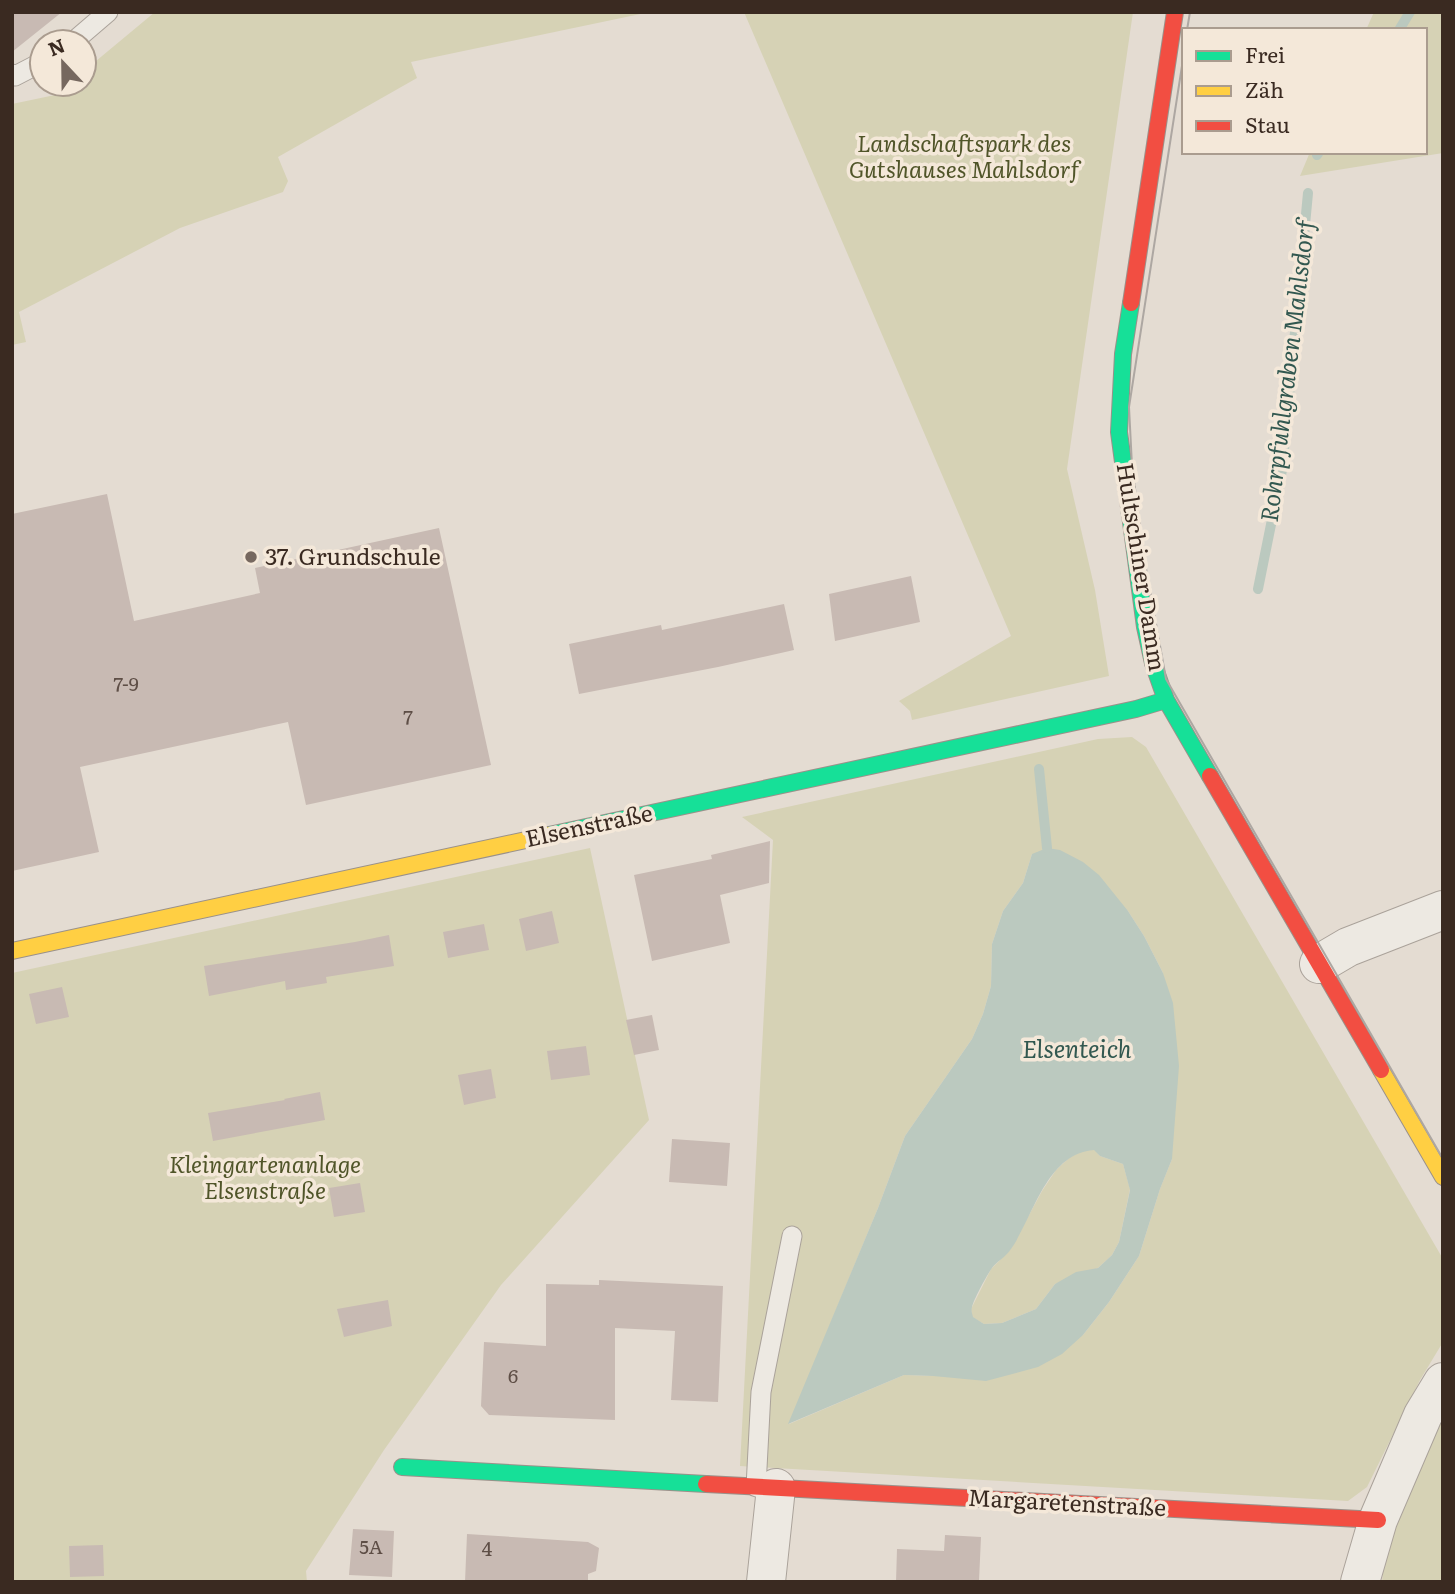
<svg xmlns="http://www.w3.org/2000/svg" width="1455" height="1594" font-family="Literata,serif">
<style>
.green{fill:#d6d2b5;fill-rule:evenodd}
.water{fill:#bbc9bf;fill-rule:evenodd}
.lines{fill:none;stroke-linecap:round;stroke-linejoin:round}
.stream{stroke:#bbc9bf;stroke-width:10}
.building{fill:#c8bab3}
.lane-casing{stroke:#aaa29a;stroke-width:21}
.street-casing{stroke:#aaa29a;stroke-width:40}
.fast-casing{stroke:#9a918a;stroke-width:18}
.slow-casing{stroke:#9a918a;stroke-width:18}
.jam-casing{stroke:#9a918a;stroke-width:18}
.lane{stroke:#ede9e2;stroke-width:19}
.street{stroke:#ede9e2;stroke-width:38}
.fast{stroke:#16e098;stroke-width:16}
.slow{stroke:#ffcf43;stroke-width:16}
.jam{stroke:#f24e42;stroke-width:16}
.tram{stroke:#ada7a2;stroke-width:2}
.poi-dot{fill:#76685f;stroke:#f4e8d9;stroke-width:2.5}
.labels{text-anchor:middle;stroke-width:7;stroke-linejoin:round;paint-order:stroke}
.number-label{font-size:19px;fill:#5e4e46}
.park-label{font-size:23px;font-style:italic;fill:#505529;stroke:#f4e8d9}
.poi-label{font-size:23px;fill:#3a2a21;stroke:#f4e8d9;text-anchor:start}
.street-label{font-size:23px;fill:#3a2a21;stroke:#f4e8d9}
.water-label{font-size:24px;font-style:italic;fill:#325850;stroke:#f4e8d9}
</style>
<rect width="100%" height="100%" fill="#e4dcd2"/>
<path class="green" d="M 155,12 L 650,12 L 411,62 L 417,78 L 278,157 L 288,181 L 283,192 L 180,228 L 19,312 L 26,342 L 12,345 L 12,104 L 55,95 L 69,84 L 84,84 L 84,71 Z
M 744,12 L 1133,12 L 1067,469 L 1095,590 L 1109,676 L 912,720 L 910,711 L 899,701 L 1011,636 Z
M 1374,12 L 1443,12 L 1443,153 L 1300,176 L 1310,152 L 1425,152 L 1425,30 L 1366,30 Z
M 1132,737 L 1146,747 L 1443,1259 L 1443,1342 L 1420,1380 L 1367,1487 L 1348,1501 L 740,1466 L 773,840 L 742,817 L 1098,739 ZM 1032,854 L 1128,911 L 1144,936 L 1163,973 L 1172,1159 L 1160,1189 L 1139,1256 L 1109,1302 L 1083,1335 L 933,1376 L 904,1375 L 789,1424 L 878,1208 L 905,1136 L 972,1039 L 983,1014 L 991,986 L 992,944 L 1003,911 L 1023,883 Z
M 590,848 L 649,1120 L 501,1285 L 384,1450 L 306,1571 L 307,1582 L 12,1582 L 12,973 Z
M 1094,1149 L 1100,1156 L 1123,1164 L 1130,1189 L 1119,1242 L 1112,1255 L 1098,1268 L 1055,1284 L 1036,1309 L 1002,1323 L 984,1324 L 972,1317 L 971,1309 L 991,1269 L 1010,1250 L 1042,1191 L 1056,1170 L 1069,1158 L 1081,1151 Z
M 1443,1405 L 1443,1582 L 1382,1582 L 1388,1521 Z"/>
<path class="water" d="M 1047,848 L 1060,850 L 1083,862 L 1099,875 L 1128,911 L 1144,936 L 1163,973 L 1173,1003 L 1179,1066 L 1172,1159 L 1160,1189 L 1139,1256 L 1109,1302 L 1083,1335 L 1062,1354 L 1038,1367 L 986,1381 L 933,1376 L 904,1375 L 788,1424 L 878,1208 L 905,1136 L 972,1039 L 983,1014 L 991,986 L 992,944 L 1003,911 L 1023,883 L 1032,854 ZM 1094,1150 L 1100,1156 L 1123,1164 L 1130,1190 L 1119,1242 L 1112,1255 L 1098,1268 L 1076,1272 L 1055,1284 L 1036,1309 L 1002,1323 L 984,1324 L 973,1317 C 972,1313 971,1311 972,1307 C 974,1299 987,1275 992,1268 C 997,1261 1006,1257 1011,1249 C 1034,1216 1046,1154 1094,1150 Z"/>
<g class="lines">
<path class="stream" d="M 1399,30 L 1410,12
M 1317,155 L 1319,152
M 1258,589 L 1282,470 L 1308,193
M 1039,769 L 1047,848"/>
</g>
<path class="building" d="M 12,12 L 62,12 L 12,52 Z
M 107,494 L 134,621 L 260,593 L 255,568 L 439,528 L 491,765 L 306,805 L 288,722 L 80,767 L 99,852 L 12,871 L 12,514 Z
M 911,576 L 920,622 L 835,641 L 829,594 Z
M 784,604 L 794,650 L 718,667 L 579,694 L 569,644 L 661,625 L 662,630 Z
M 770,841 L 769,883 L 720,895 L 730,943 L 652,961 L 634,875 L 712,859 L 711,855 Z
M 552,911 L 559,943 L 526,951 L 519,919 Z
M 484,924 L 489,950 L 448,958 L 443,932 Z
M 389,935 L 394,966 L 326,977 L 327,983 L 286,990 L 285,981 L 209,996 L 204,966 L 355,942 Z
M 62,987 L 69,1017 L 36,1024 L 29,994 Z
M 652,1015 L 659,1050 L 634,1055 L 626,1020 Z
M 586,1046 L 590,1075 L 551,1080 L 547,1051 Z
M 491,1069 L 496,1098 L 464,1105 L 458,1075 Z
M 320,1092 L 325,1120 L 213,1141 L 208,1113 L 285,1100 L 284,1099 Z
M 672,1139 L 730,1143 L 727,1186 L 669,1182 Z
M 360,1183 L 365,1212 L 334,1217 L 329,1188 Z
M 599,1280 L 723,1286 L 718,1402 L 671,1400 L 675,1331 L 615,1328 L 615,1420 L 489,1415 L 481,1406 L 484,1342 L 546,1346 L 546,1284 L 599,1285 Z
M 388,1300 L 392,1326 L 344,1337 L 337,1309 Z
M 353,1529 L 394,1531 L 392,1577 L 349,1575 Z
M 467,1534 L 588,1542 L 599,1548 L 596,1571 L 588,1574 L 588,1582 L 465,1582 Z
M 945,1535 L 981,1537 L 979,1581 L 953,1580 L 953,1582 L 896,1582 L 897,1549 L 944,1551 Z
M 103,1545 L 104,1576 L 70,1577 L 69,1546 Z"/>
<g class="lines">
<defs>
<path id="lane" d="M 73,42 L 108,12
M 12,74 L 15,76 L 42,62
M 756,1487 L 761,1392 L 792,1236"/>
<path id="street" d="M 1319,964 L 1348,947 L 1443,910
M 766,1582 L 776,1488
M 1360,1582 L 1378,1520 L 1423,1415 L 1443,1382"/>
<path id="fast" d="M 1131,303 L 1123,354 L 1119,432 L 1145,627 L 1153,663 L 1166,700 L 1210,776
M 549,835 L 1136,709 L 1166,700
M 402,1467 L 706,1484"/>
<path id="slow" d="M 12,951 L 549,835
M 1381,1070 L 1443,1177"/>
<path id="jam" d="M 1131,303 L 1175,12
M 1210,776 L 1381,1070
M 706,1484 L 1378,1520"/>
</defs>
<use href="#lane" class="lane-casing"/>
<use href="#street" class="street-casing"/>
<use href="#fast" class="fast-casing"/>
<use href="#slow" class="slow-casing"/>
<use href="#jam" class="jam-casing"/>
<use href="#lane" class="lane"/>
<use href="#street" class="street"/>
<use href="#fast" class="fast"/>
<use href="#slow" class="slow"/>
<use href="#jam" class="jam"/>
<path class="tram" d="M 1187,30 L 1190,12
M 1184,53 L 1129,407 L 1132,466 L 1145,563 L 1166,679 L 1443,1159"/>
</g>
<circle class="poi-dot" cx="251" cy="557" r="7"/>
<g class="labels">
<g class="number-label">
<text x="126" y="691">7-9</text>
<text x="408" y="724">7</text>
<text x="513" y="1383">6</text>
<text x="371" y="1554">5A</text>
<text x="487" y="1556">4</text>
</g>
<g class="park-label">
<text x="964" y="152">Landschaftspark des<tspan x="964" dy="26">Gutshauses Mahlsdorf</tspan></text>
<text x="265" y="1173">Kleingartenanlage<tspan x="265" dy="26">Elsenstraße</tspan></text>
</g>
<g class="poi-label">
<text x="265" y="565">37. Grundschule</text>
</g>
<g class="street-label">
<text transform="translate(1141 567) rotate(81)" y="8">Hultschiner Damm</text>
<text transform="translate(589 826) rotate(-12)" y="8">Elsenstraße</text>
<text transform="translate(1067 1503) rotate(3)" y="8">Margaretenstraße</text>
</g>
<g class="water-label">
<text transform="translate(1288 371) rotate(-83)" y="8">Rohrpfuhlgraben Mahlsdorf</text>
<text x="1077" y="1058">Elsenteich</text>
</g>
</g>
<rect width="1455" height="1594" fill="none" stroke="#3a2a21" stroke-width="28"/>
<rect x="1182" y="28" width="245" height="126" fill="#f4e8d9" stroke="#aa9c8f" stroke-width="2"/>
<rect x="1196" y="51" width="35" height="10" fill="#16e098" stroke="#aa9c8f" stroke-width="2"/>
<text x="1245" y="63" font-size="21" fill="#3a2a21">Frei</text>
<rect x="1196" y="86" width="35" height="10" fill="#ffcf43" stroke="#aa9c8f" stroke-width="2"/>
<text x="1245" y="98" font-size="21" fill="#3a2a21">Zäh</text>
<rect x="1196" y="121" width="35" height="10" fill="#f24e42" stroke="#aa9c8f" stroke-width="2"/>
<text x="1245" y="133" font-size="21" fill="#3a2a21">Stau</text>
<g transform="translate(63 63) rotate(338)"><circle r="33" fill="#f4e8d9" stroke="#aa9c8f" stroke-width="2"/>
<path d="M0-5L12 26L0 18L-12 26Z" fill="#76685f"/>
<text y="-10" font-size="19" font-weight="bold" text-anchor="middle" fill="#3a2a21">N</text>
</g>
</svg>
